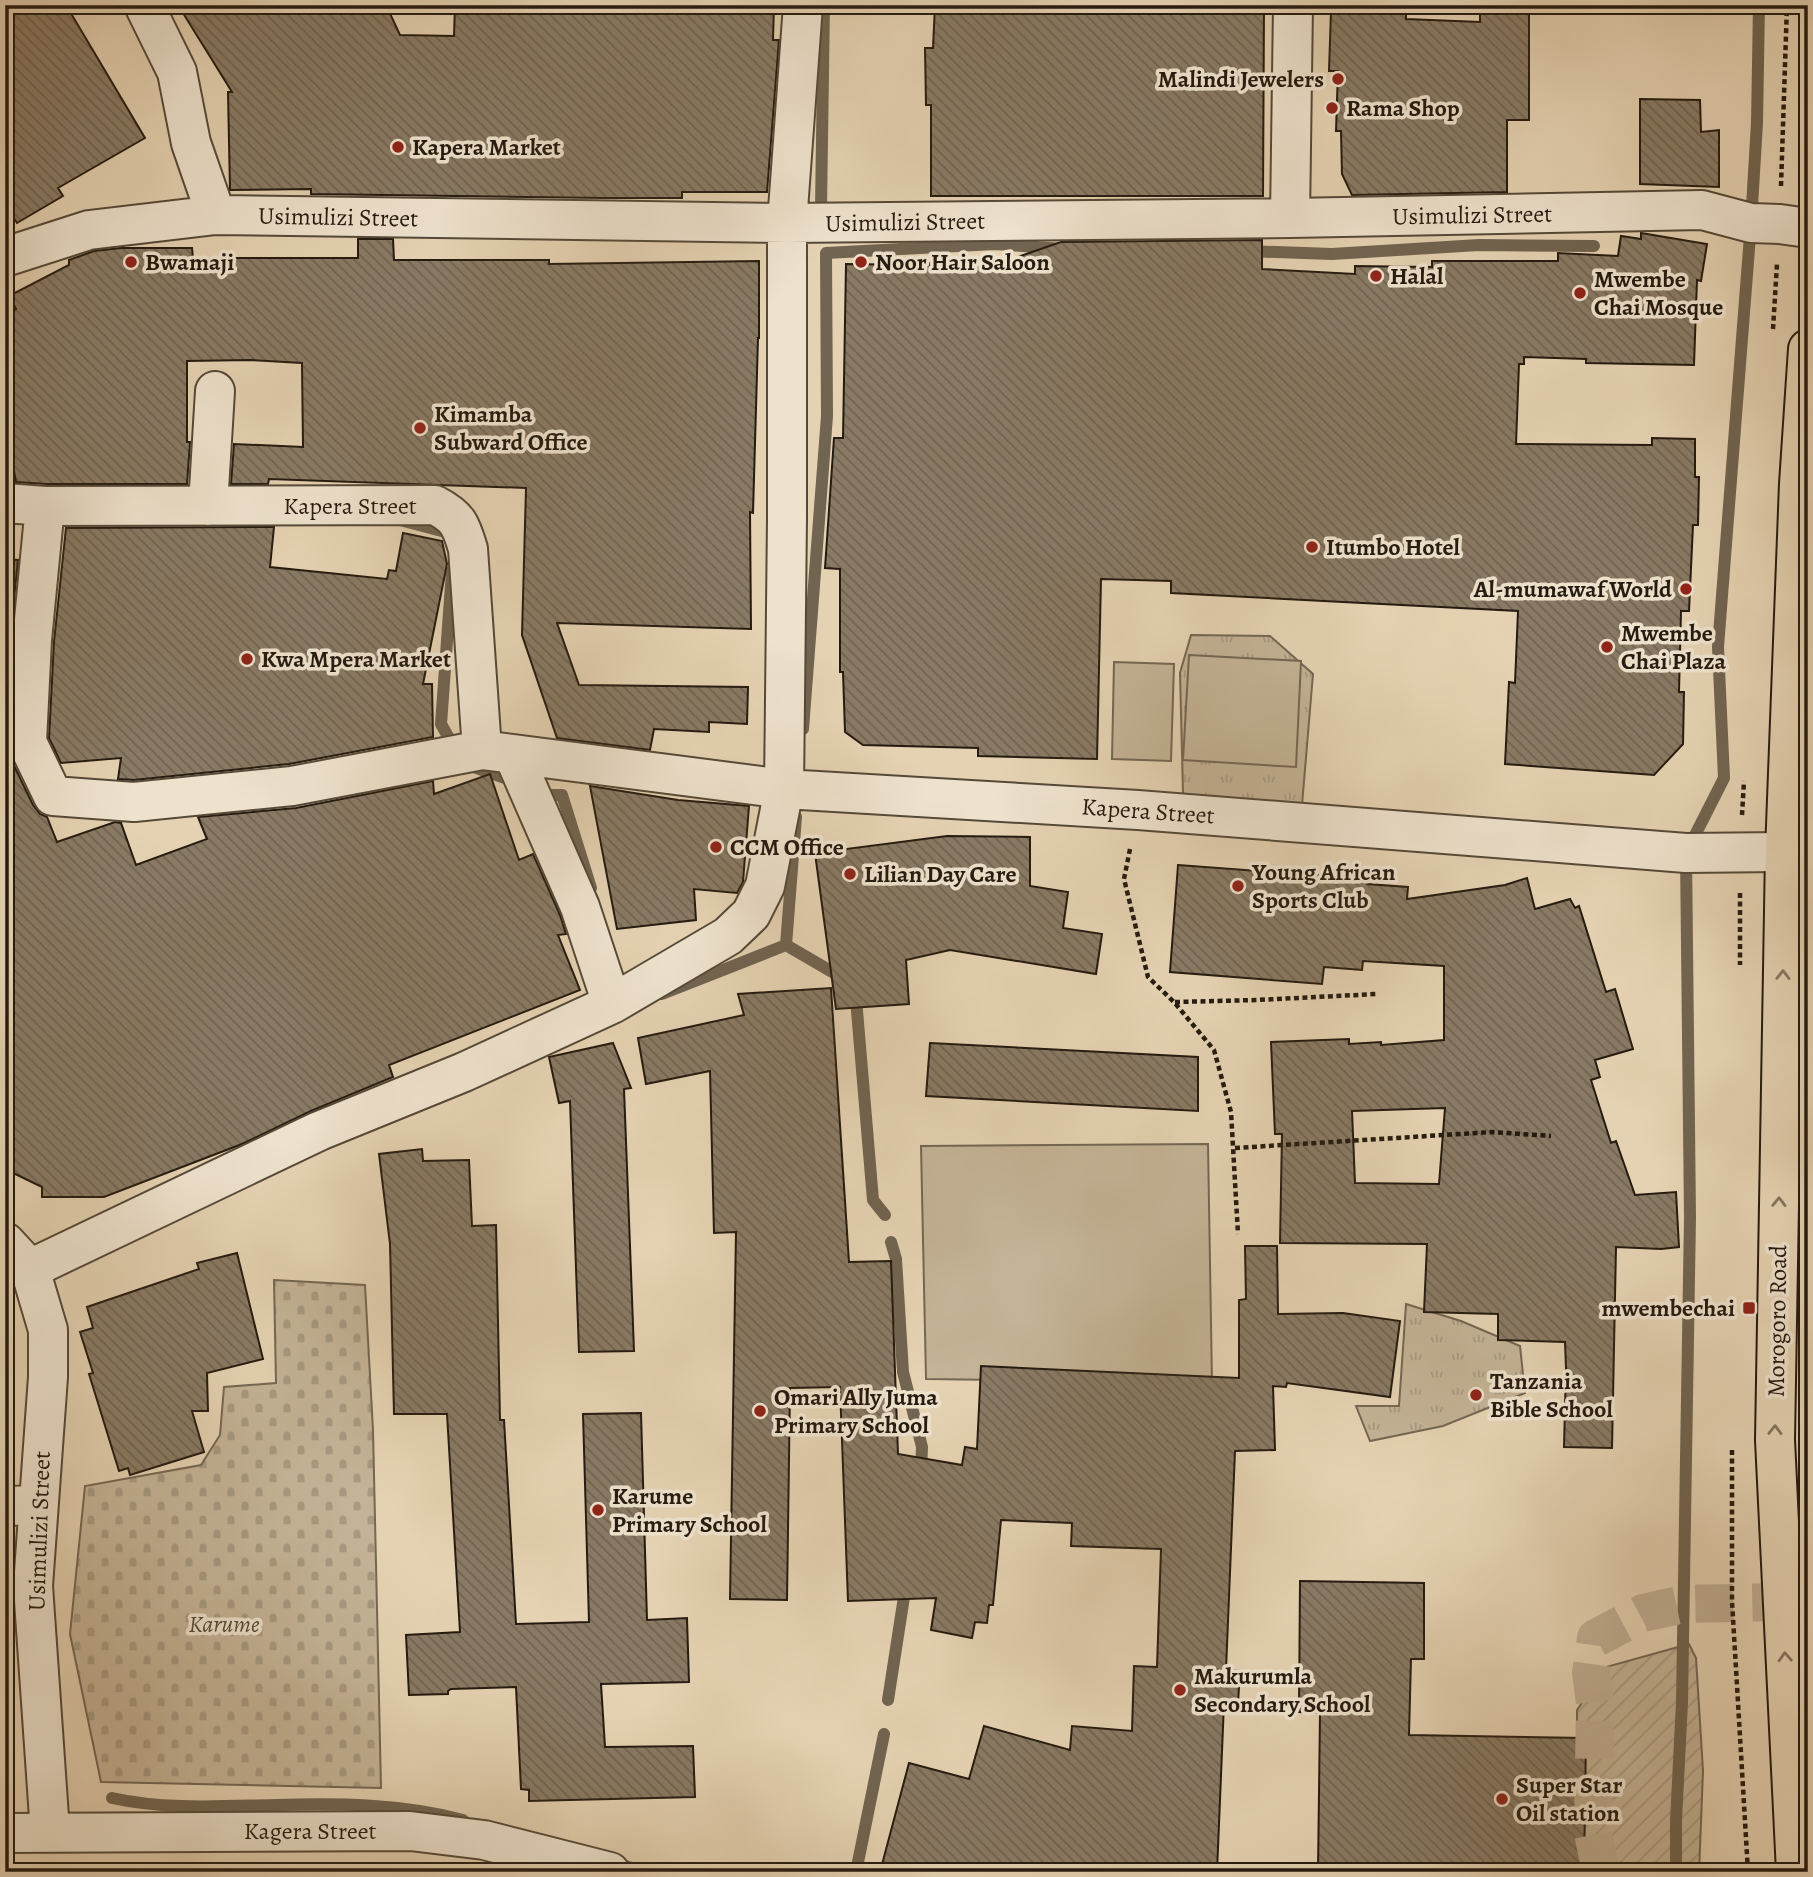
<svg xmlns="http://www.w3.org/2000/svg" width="1813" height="1877" font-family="Alegreya,serif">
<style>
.grass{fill:url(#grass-tufts);stroke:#746753;stroke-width:2}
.cemetery{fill:url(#cemetery-stones);stroke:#746753;stroke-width:2}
.park{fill:#c4b396;stroke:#746753;stroke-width:2}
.garden{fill:url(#garden-furrows);stroke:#746753;stroke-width:2}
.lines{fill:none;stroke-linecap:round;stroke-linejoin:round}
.stream{stroke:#716450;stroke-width:12}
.building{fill:url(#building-back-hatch);stroke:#251b10;stroke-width:2;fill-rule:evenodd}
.minor-tunnel{stroke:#bfad92;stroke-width:38;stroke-dasharray:38 19;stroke-linecap:butt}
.minor-casing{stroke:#554938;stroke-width:42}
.highway-casing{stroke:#251b10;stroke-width:42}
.path{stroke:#251b10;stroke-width:4.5;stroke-dasharray:5 3.5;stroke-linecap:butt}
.minor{stroke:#eee2cd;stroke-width:38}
.highway{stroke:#e5d2b2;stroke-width:38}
.oneway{stroke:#857661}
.poi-dot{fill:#8f2418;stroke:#eee2cd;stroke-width:2.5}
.labels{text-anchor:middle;stroke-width:7;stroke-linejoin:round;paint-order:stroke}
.poi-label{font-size:24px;font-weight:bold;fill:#251b10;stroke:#eee2cd;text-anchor:start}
.street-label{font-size:24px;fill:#251b10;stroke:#eee2cd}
.park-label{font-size:24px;font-style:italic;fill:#554938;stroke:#eee2cd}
</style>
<defs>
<pattern id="grass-tufts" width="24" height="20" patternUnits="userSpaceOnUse" patternTransform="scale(1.75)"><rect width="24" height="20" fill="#c4b396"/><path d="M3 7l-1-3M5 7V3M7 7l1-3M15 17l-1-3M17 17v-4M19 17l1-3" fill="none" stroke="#a89980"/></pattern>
<pattern id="cemetery-stones" width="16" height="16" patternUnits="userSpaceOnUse" patternTransform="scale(1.75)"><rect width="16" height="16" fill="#c4b396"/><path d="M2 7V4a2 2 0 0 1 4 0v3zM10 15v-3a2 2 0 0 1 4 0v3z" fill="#a89980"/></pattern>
<pattern id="garden-furrows" width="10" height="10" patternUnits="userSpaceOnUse" patternTransform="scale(1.75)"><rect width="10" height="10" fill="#c4b396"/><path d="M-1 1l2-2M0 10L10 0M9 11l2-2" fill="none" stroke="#a89980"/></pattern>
<pattern id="building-back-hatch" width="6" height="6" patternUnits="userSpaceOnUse" patternTransform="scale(1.75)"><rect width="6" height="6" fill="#897a64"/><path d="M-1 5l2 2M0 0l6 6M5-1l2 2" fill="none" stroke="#706351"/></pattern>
</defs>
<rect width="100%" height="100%" fill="#e5d2b2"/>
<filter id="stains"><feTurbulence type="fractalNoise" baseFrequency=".00286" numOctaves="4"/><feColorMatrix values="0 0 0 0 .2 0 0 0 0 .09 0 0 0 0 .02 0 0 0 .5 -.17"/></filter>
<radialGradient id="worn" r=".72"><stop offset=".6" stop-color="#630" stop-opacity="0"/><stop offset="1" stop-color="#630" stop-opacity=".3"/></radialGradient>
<path class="grass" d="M 1191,635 L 1270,636 L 1313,674 L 1302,805 L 1206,806 L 1183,793 L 1180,673 Z
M 1406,1304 L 1461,1321 L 1520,1346 L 1525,1393 L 1443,1426 L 1370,1441 L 1356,1406 L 1399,1406 Z"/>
<path class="cemetery" d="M 274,1280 L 365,1285 L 373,1430 L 381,1788 L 101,1782 L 70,1634 L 85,1486 L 201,1465 L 220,1435 L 224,1387 L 276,1383 Z"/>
<path class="park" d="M 1189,655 L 1301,661 L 1296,767 L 1183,760 Z
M 1114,662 L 1174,664 L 1171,761 L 1112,759 Z
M 1208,1144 L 1212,1383 L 926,1379 L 921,1146 Z"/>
<path class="garden" d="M 1689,1644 L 1696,1658 L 1703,1771 L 1699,1872 L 1606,1872 L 1584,1864 L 1577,1778 L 1577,1710 L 1606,1667 Z"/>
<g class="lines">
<path class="stream" d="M 821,208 L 824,5
M 1245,251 L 1332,254 L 1479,245 L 1594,246
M 400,520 L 453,534
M 803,729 L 827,416 L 826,253 L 995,244 L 1062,249
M 450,740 L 441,724 L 452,571
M 468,765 L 508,779 L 514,787
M 552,795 L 562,795 L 591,888
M 786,945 L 796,817
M 662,994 L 786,945 L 846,980 L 856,999 L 873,1200 L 885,1215
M 891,1242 L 896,1259 L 903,1372 L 922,1447 L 921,1472
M 888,1700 L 906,1584
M 112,1798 C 166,1810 222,1806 277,1805 C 338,1803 404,1804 463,1820
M 615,1863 L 645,1872
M 856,1872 L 884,1734
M 1676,1872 L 1676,1821 L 1682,1702 L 1690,1217 L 1686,853 L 1724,778 L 1718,647 L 1751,223 L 1757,123 L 1759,5"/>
</g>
<path class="building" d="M 5,5 L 66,5 L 145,138 L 58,188 L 63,196 L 17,223 L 5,204 Z
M 178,5 L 386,5 L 400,35 L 454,36 L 455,5 L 774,5 L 773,40 L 779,40 L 767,192 L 682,192 L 682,198 L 606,198 L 311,194 L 311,189 L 230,190 L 228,92 L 232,92 Z
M 935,5 L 1120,5 L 1184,9 L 1184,5 L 1264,5 L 1263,196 L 931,196 L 931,105 L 926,105 L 925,48 L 933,48 Z
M 1339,5 L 1406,5 L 1406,19 L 1480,22 L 1480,5 L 1529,5 L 1529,120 L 1507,120 L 1507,192 L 1352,195 L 1342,174 L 1341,131 L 1336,131 L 1338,71 L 1329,71 L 1331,11 L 1339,12 Z
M 1640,99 L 1700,100 L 1701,132 L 1719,130 L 1719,187 L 1640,184 Z
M 1641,233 L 1707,244 L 1701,281 L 1697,280 L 1694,365 L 1586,363 L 1586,359 L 1524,357 L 1524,364 L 1519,364 L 1516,444 L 1652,445 L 1652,438 L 1695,439 L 1695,477 L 1699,477 L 1698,525 L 1693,525 L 1689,611 L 1681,611 L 1679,692 L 1684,692 L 1683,744 L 1654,775 L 1505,764 L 1509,682 L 1515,683 L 1518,611 L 1171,593 L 1171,581 L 1101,579 L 1097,759 L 978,756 L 978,748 L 863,745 L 845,732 L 843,672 L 840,672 L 840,569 L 825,568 L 834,438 L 843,438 L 846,264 L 930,265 L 930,263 L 1006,266 L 1006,261 L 1061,242 L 1262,240 L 1262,269 L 1355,274 L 1355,266 L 1432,267 L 1432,261 L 1558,261 L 1558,253 L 1618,256 L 1621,236 L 1641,239 Z
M 358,239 L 393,239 L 394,260 L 549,260 L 549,264 L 759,261 L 759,338 L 758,338 L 753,513 L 750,512 L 751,629 L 557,623 L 579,685 L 748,687 L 747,724 L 709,722 L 709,732 L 654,729 L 650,750 L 557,738 L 522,635 L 526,488 L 269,479 L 268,484 L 231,484 L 234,444 L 303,447 L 302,363 L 250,360 L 187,361 L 187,442 L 190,442 L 187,484 L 46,484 L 16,482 L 5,422 L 5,316 L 16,309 L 9,296 L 69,265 L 69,260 L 94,251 L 121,248 L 192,248 L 193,258 L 358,258 Z
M 274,527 L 270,567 L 387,579 L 389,570 L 396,571 L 403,533 L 442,541 L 447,564 L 423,684 L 432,684 L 433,737 L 289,764 L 134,780 L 118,779 L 121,758 L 61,763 L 49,738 L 54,642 L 66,528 Z
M 5,559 L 18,560 L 10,639 L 5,739 Z
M 5,742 L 7,751 L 33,805 L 40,814 L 47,817 L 57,842 L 115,822 L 121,823 L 136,865 L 207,839 L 198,817 L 296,808 L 433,781 L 434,794 L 490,774 L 519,860 L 533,854 L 560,915 L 566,934 L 558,935 L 580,990 L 389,1065 L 393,1077 L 311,1111 L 242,1144 L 104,1197 L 42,1197 L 42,1187 L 5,1169 Z
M 590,786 L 678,800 L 749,806 L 743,882 L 737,893 L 694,889 L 696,920 L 617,929 Z
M 947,836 L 1030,837 L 1030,886 L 1068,892 L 1063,928 L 1102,934 L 1096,974 L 950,950 L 906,960 L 909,1004 L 836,1009 L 815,853 Z
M 1178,865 L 1367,879 L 1367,884 L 1408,887 L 1407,899 L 1505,885 L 1527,878 L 1535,909 L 1570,899 L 1575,908 L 1579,906 L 1606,992 L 1615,989 L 1633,1049 L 1595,1060 L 1600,1077 L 1591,1080 L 1611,1143 L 1616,1141 L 1635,1195 L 1676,1192 L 1679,1247 L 1661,1249 L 1616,1247 L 1612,1448 L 1564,1447 L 1566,1368 L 1565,1342 L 1498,1340 L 1498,1314 L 1424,1312 L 1427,1244 L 1280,1243 L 1282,1134 L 1275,1134 L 1271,1042 L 1349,1039 L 1349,1044 L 1381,1042 L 1381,1045 L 1444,1040 L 1444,966 L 1363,961 L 1362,970 L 1324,967 L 1322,984 L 1170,972 ZM 1445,1108 L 1439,1184 L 1355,1183 L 1352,1111 Z
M 831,988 L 849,1262 L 891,1261 L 898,1454 L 962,1465 L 965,1447 L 977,1449 L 981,1366 L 1239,1378 L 1239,1300 L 1246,1299 L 1245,1246 L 1277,1246 L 1278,1314 L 1343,1313 L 1400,1321 L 1390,1397 L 1287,1383 L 1286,1387 L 1273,1386 L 1275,1450 L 1235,1451 L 1226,1670 L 1240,1671 L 1238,1703 L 1224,1703 L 1217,1872 L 880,1872 L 909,1763 L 969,1779 L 984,1726 L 1070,1750 L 1072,1726 L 1132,1731 L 1134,1666 L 1157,1667 L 1161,1549 L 1071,1546 L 1072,1523 L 1001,1520 L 993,1605 L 989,1605 L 987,1623 L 975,1622 L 972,1638 L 931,1630 L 936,1598 L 848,1601 L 840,1387 L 790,1388 L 787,1600 L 730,1599 L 736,1232 L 714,1233 L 710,1071 L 646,1084 L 638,1038 L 744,1015 L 738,994 Z
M 613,1043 L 631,1088 L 624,1089 L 634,1351 L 579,1352 L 570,1101 L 559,1103 L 549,1057 Z
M 930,1043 L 1198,1057 L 1198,1111 L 926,1096 Z
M 422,1149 L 423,1161 L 469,1160 L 472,1226 L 496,1225 L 500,1420 L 504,1420 L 516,1624 L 589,1622 L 583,1414 L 641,1413 L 647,1620 L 687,1618 L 689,1682 L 601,1684 L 605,1747 L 693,1746 L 695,1797 L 529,1801 L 529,1790 L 521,1789 L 516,1687 L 451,1689 L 448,1691 L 448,1694 L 409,1695 L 406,1635 L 460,1632 L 447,1414 L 394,1414 L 390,1244 L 379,1154 Z
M 237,1253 L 263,1359 L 207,1373 L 208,1411 L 192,1411 L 204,1452 L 130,1475 L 128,1468 L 119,1471 L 89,1374 L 93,1373 L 80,1332 L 93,1328 L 87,1307 L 199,1269 L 197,1263 Z
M 1300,1581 L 1424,1583 L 1424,1659 L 1411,1659 L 1409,1735 L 1586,1738 L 1584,1872 L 1406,1869 L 1406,1872 L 1318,1872 L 1320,1713 L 1299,1712 Z"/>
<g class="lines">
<path class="minor-tunnel" d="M 1601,1872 L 1593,1833 L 1595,1703 L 1591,1673 L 1596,1638 L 1643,1613 L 1684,1604 L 1783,1602"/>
<defs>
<path id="minor" d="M 144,5 L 177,72 L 191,143 L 216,215
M 1290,218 L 1293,5
M 5,257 L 89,230 L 216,215 L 787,223 L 1290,218 L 1702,210 L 1751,223 L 1780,224 L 1808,228
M 5,503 L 45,506 L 435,505 C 458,517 461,525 468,549 L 482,750
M 45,506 L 32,640 L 27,742 L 53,796 L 134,802 L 292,786 L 482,750 L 784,789 L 1138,810 L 1686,853 L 1785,852
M 208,506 L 215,391
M 513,754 L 580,907 L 612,1004
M 5,1242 L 30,1269 L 48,1330 L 48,1377 L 33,1586 L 50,1832
M 30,1269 L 319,1131 L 464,1072 L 612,1004 L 728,936 L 751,914 L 765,886 L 784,789 L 787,518 L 787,223 L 803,5
M 5,1506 L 37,1505
M 5,1833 L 410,1831 L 484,1840 L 610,1872"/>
<path id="highway" d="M 1796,1872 L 1775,1440 L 1785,852 L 1799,484 L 1808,349"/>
</defs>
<use href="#minor" class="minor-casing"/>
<use href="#highway" class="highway-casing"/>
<path class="path" d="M 1781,186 L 1787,5
M 1773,329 L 1777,264
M 1742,815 L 1744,781
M 1130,849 L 1124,879 L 1148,977 L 1174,1002 L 1214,1050 L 1231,1112 L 1238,1234
M 1740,893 L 1740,965
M 1175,1002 L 1257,1000 L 1376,994
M 1235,1148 L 1492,1132 L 1551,1136
M 1732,1450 L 1732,1601 L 1748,1872"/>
<use href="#minor" class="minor"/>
<use href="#highway" class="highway"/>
</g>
<defs><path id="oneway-chevron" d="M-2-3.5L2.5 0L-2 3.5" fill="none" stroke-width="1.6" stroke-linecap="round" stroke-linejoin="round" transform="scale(1.75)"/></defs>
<g class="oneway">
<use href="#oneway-chevron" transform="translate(1783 975) rotate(-89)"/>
<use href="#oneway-chevron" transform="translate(1779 1202) rotate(-89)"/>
<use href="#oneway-chevron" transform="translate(1775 1430) rotate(-89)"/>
<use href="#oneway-chevron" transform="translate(1785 1657) rotate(-93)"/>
</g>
<g class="poi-dot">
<circle cx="1338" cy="79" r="7"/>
<circle cx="1332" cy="108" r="7"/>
<circle cx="398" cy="147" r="7"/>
<circle cx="131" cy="262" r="7"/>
<circle cx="861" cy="262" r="7"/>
<circle cx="1376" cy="276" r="7"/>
<circle cx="1580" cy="293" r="7"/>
<circle cx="420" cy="428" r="7"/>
<circle cx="1312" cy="547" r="7"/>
<circle cx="1686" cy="589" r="7"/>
<circle cx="1607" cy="647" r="7"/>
<circle cx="247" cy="659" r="7"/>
<circle cx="716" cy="847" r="7"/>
<circle cx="850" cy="874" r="7"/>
<circle cx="1238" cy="886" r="7"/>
<rect x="1742" y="1301" width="14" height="14" rx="3.5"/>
<circle cx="1476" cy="1395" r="7"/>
<circle cx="760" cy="1411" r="7"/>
<circle cx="598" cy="1510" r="7"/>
<circle cx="1180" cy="1690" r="7"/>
<circle cx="1502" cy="1799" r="7"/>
</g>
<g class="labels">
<g class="poi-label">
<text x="1324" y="87" text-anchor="end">Malindi Jewelers</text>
<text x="1346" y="116">Rama Shop</text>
<text x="412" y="155">Kapera Market</text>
<text x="145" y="270">Bwamaji</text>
<text x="875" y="270">Noor Hair Saloon</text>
<text x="1390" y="284">Halal</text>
<text x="1594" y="287">Mwembe<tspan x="1594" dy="28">Chai Mosque</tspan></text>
<text x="434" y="422">Kimamba<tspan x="434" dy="28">Subward Office</tspan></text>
<text x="1326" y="555">Itumbo Hotel</text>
<text x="1672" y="597" text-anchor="end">Al-mumawaf World</text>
<text x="1621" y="641">Mwembe<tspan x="1621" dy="28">Chai Plaza</tspan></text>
<text x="261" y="667">Kwa Mpera Market</text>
<text x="730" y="855">CCM Office</text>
<text x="1252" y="880">Young African<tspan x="1252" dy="28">Sports Club</tspan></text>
<text x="864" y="882">Lilian Day Care</text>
<text x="1735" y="1316" text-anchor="end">mwembechai</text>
<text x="1490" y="1389">Tanzania<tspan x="1490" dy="28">Bible School</tspan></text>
<text x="774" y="1405">Omari Ally Juma<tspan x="774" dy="28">Primary School</tspan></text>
<text x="612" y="1504">Karume<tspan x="612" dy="28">Primary School</tspan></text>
<text x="1194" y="1684">Makurumla<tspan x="1194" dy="28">Secondary School</tspan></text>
<text x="1516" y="1793">Super Star<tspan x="1516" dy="28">Oil station</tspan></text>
</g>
<g class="street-label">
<text transform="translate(1472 215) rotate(-1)" y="8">Usimulizi Street</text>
<text transform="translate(338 217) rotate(1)" y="8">Usimulizi Street</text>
<text transform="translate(905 222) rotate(-1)" y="8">Usimulizi Street</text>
<text x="350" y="514">Kapera Street</text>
<text transform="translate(1148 811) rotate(4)" y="8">Kapera Street</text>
<text transform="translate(1777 1321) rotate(-89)" y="8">Morogoro Road</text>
<text transform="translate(39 1531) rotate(-88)" y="8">Usimulizi Street</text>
<text x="310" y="1839">Kagera Street</text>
</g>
<g class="park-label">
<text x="224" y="1632">Karume</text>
</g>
</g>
<rect width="1813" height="1877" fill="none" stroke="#e5d2b2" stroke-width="28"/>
<rect x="7" y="7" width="1799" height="1863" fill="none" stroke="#251b10" stroke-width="3.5"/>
<rect x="14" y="14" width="1785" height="1849" fill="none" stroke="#251b10" stroke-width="2"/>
<rect width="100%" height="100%" filter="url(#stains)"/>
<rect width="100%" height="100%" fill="url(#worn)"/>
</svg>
